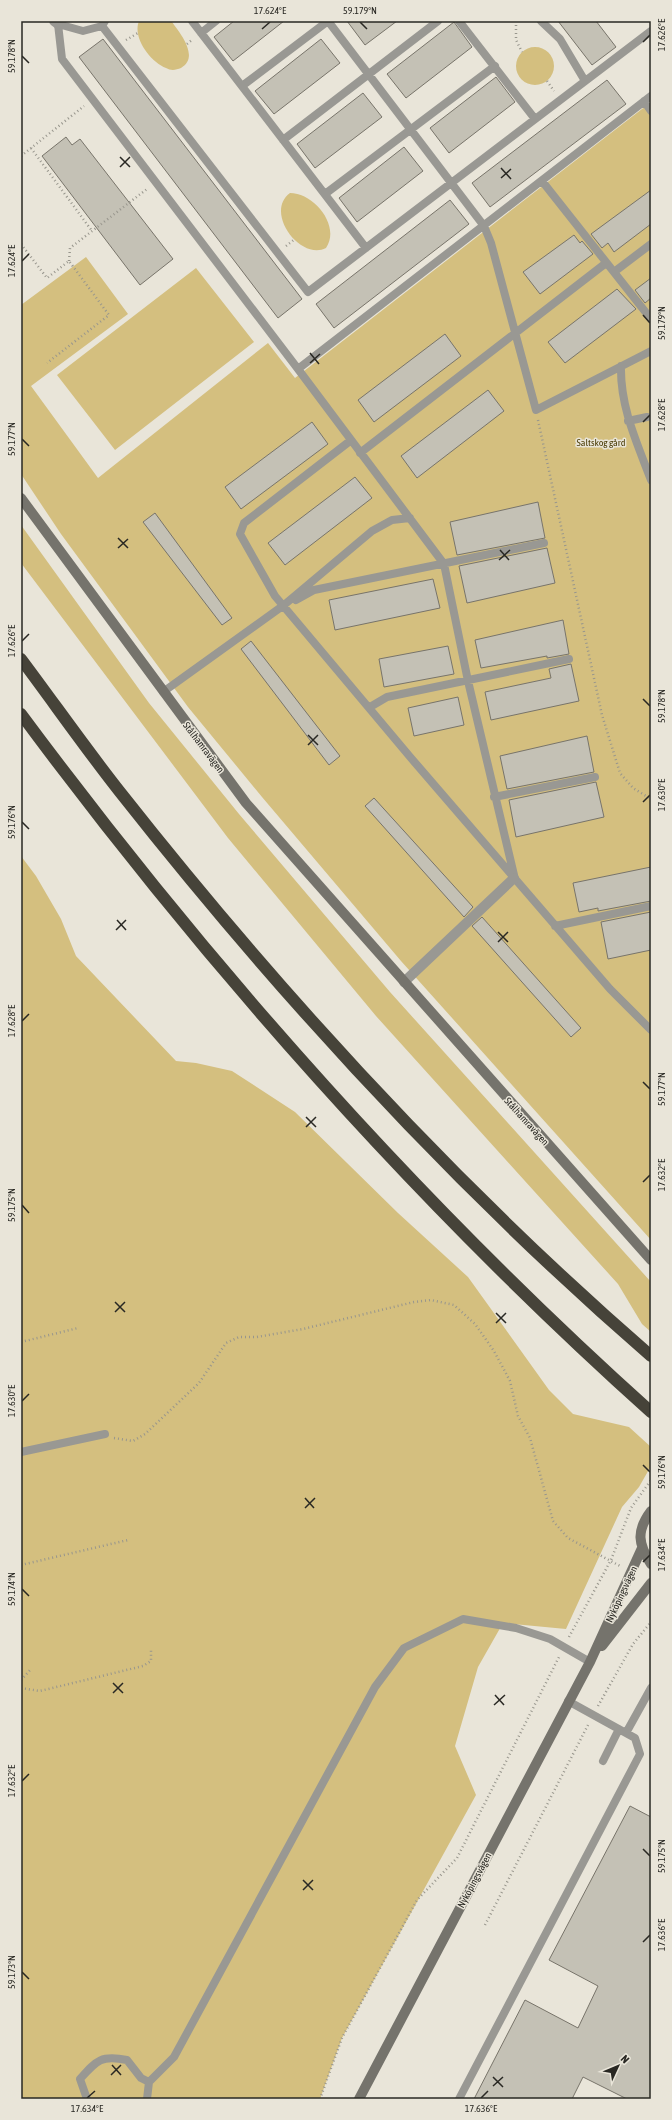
<svg xmlns="http://www.w3.org/2000/svg" width="672" height="2120" font-family="'Asap Condensed',sans-serif">
<style>
.green{fill:#d4bf7f}
.building{fill:#c4c1b5;stroke:#78746a}
.lines{fill:none;stroke-linecap:round;stroke-linejoin:round}
.path{stroke:#98968d;stroke-width:2.5;stroke-dasharray:1 3;stroke-linecap:butt}
.service{stroke:#999893;stroke-width:8}
.minor{stroke:#999893;stroke-width:10}
.secondary{stroke:#75736c;stroke-width:10}
.motorway{stroke:#464339;stroke-width:12}
.ticks{fill:none;stroke:#292823;stroke-width:1.5}
.labels{text-anchor:middle;stroke-width:3;stroke-linejoin:round;paint-order:stroke}
.park-label{font-size:10px;fill:#4c3e08;stroke:#e9e5d9}
.street-label{font-size:10px;fill:#292823;stroke:#e9e5d9}
.neatline{fill:none;stroke:#292823;stroke-width:1.5}
.ticks-label{font-size:10px;text-anchor:middle;fill:#292823}
</style>
<rect width="100%" height="100%" fill="#e9e5d9"/>
<path class="green" d="M 139,21 L 172,22 C 180,33 200,57 181,68 C 176,70 171,71 166,68 C 151,62 132,38 139,21 Z
M516 66a19 19 0 1 1 38 0a19 19 0 1 1-38 0Z
M 651,102 L 651,1240 L 401,961 L 262,797 L 188,707 L 61,534 L 21,474 L 21,305 L 86,257 L 128,314 L 31,386 L 98,478 L 268,343 L 295,378 Z
M 290,193 C 314,193 341,226 326,248 C 300,261 264,212 290,193 Z
M 196,268 L 254,342 L 115,450 L 57,375 Z
M 21,525 L 149,703 L 239,814 L 390,992 L 651,1282 L 651,1332 L 642,1324 L 618,1284 L 376,1016 L 228,838 L 21,563 Z
M 21,856 L 36,876 L 61,919 L 76,956 L 176,1061 L 196,1063 L 232,1071 L 295,1112 L 398,1213 L 468,1277 L 549,1390 L 573,1414 L 629,1427 L 651,1447 L 651,1466 L 639,1487 L 622,1507 L 566,1629 L 503,1623 L 478,1667 L 455,1746 L 476,1795 L 342,2038 L 320,2099 L 21,2099 Z"/>
<path class="building" d="M 234,21 L 284,21 L 233,61 L 214,37 Z
M 347,21 L 397,21 L 365,45 Z
M 558,21 L 596,21 L 616,47 L 592,65 Z
M 454,22 L 472,47 L 406,98 L 387,74 Z
M 103,39 L 302,299 L 278,318 L 79,57 Z
M 321,39 L 340,63 L 274,114 L 255,91 Z
M 496,77 L 515,102 L 449,153 L 430,128 Z
M 607,80 L 626,104 L 490,207 L 472,183 Z
M 363,93 L 382,117 L 315,168 L 297,144 Z
M 66,137 L 72,145 L 80,139 L 173,259 L 140,285 L 42,156 Z
M 404,147 L 423,171 L 357,222 L 339,198 Z
M 651,190 L 651,224 L 614,252 L 608,243 L 602,248 L 591,234 Z
M 450,200 L 469,224 L 334,328 L 316,304 Z
M 574,235 L 580,243 L 582,241 L 593,254 L 540,294 L 523,272 Z
M 651,278 L 651,298 L 645,303 L 635,290 Z
M 617,289 L 636,309 L 565,363 L 548,342 Z
M 445,334 L 461,356 L 374,422 L 358,400 Z
M 488,390 L 504,411 L 417,478 L 401,456 Z
M 312,422 L 328,444 L 241,509 L 225,487 Z
M 355,477 L 372,498 L 285,565 L 268,543 Z
M 538,502 L 545,538 L 457,555 L 450,522 Z
M 155,513 L 232,618 L 222,625 L 143,522 Z
M 547,548 L 555,583 L 467,603 L 459,566 Z
M 433,579 L 440,608 L 335,630 L 329,600 Z
M 563,620 L 569,654 L 547,658 L 547,656 L 481,668 L 475,640 Z
M 251,641 L 340,756 L 329,765 L 241,649 Z
M 448,646 L 454,674 L 384,687 L 379,659 Z
M 571,664 L 579,701 L 491,720 L 485,692 L 551,678 L 549,669 Z
M 458,697 L 464,725 L 414,736 L 408,708 Z
M 587,736 L 594,772 L 507,789 L 500,756 Z
M 596,782 L 604,817 L 516,837 L 509,800 Z
M 374,798 L 473,907 L 464,917 L 365,806 Z
M 651,867 L 651,901 L 598,911 L 598,908 L 579,912 L 573,883 Z
M 651,912 L 651,950 L 608,959 L 601,922 Z
M 482,917 L 581,1028 L 571,1037 L 472,926 Z
M 630,1806 L 651,1817 L 651,2099 L 627,2099 L 583,2077 L 572,2099 L 474,2099 L 525,2000 L 578,2028 L 598,1986 L 549,1960 Z"/>
<g class="lines">
<path class="path" d="M 516,21 L 516,40 L 522,52
M 126,40 L 138,33
M 187,44 L 193,39
M 547,81 L 554,91
M 31,148 L 92,231
M 21,156 L 84,106
M 21,244 L 47,278 L 69,261 L 109,315 L 47,363
M 286,246 L 295,239
M 69,261 L 70,248 L 147,189
M 538,420 L 602,715 L 620,773 L 633,788 L 651,799
M 21,1342 L 78,1328
M 114,1438 L 133,1441 L 145,1434 L 199,1383 L 226,1343 L 239,1337 L 257,1337 L 303,1329 L 414,1302 L 431,1300 L 454,1305 L 475,1324 L 494,1351 L 510,1381 L 518,1416 L 530,1438 L 553,1521 L 568,1538 L 620,1566
M 21,1565 L 128,1540
M 569,1637 L 611,1560 L 631,1508 L 651,1480
M 21,1680 L 31,1669
M 21,1688 L 40,1691 L 143,1666 L 151,1661 L 151,1648
M 598,1706 L 633,1644 L 651,1622
M 485,1925 L 588,1725
M 320,2099 L 342,2038 L 417,1900 L 457,1858 L 559,1657"/>
<path class="service" d="M 105,21 L 102,26 L 308,292 L 651,31
M 192,21 L 366,248
M 328,21 L 484,226 L 491,243 L 536,410 L 651,351
M 459,21 L 535,119
M 541,21 L 560,39 L 585,81
M 102,26 L 83,31 L 58,24 L 62,59 L 298,369 L 651,96
M 201,33 L 216,21
M 242,86 L 328,21
M 644,101 L 651,111
M 283,140 L 438,21
M 542,181 L 651,319
M 325,194 L 495,66
M 614,272 L 651,244
M 621,366 C 620,407 637,443 651,480
M 298,369 L 444,564 L 468,681 L 514,875
M 628,421 L 647,417
M 350,441 L 244,523 L 240,534 L 275,596 L 411,758 L 610,989 L 651,1030
M 360,453 L 606,263
M 296,600 L 314,590 L 544,543
M 163,692 L 284,605 L 372,531 L 392,520 L 410,518
M 370,707 L 387,697 L 569,659
M 494,797 L 595,777
M 555,926 L 651,906
M 21,1452 L 105,1434
M 626,1733 L 651,1688
M 603,1761 L 619,1729
M 87,2099 L 80,2079 C 97,2060 101,2055 127,2060 L 141,2078 L 149,2082
M 147,2099 L 149,2082 L 174,2057 L 375,1687 L 404,1648 L 463,1619 L 516,1628 L 550,1639 L 590,1662
M 459,2099 L 640,1754 L 635,1738 L 568,1701"/>
<path class="minor" d="M 54,21 L 58,24
M 404,982 L 514,878"/>
<path class="secondary" d="M 21,498 L 246,803 L 651,1260
M 651,1511 C 636,1531 638,1544 651,1564
M 602,1646 L 651,1583
M 359,2099 L 590,1662 L 642,1548"/>
<path class="motorway" d="M 21,659 C 54,703 86,749 120,792 C 280,995 455,1186 651,1356
M 21,714 C 208,966 417,1202 651,1412"/>
</g>
<path class="ticks" d="M 360,22 L 367,29M 262,29 L 270,22M 643,42 L 650,35M 22,56 L 29,63M 120,157 L 130,167M 120,167 L 130,157M 501,168 L 511,179M 501,178 L 511,169M 22,261 L 29,254M 643,315 L 650,323M 310,353 L 319,364M 310,363 L 320,354M 643,422 L 650,415M 22,439 L 29,446M 118,538 L 128,548M 118,548 L 128,539M 500,550 L 509,560M 499,560 L 510,550M 22,641 L 29,634M 643,699 L 650,706M 308,735 L 318,745M 308,745 L 318,735M 643,802 L 650,795M 22,822 L 29,829M 117,920 L 126,930M 116,930 L 126,920M 498,932 L 508,942M 498,942 L 508,932M 22,1021 L 29,1014M 643,1082 L 650,1089M 306,1117 L 316,1127M 306,1127 L 316,1117M 643,1182 L 650,1175M 22,1205 L 29,1213M 115,1302 L 125,1312M 115,1312 L 125,1302M 496,1313 L 506,1323M 496,1323 L 506,1313M 22,1401 L 29,1394M 643,1465 L 650,1472M 305,1498 L 314,1508M 305,1508 L 315,1498M 643,1562 L 650,1555M 22,1589 L 29,1596M 113,1683 L 123,1693M 113,1693 L 123,1683M 495,1695 L 504,1705M 494,1705 L 505,1695M 22,1781 L 29,1774M 643,1849 L 650,1856M 303,1880 L 313,1890M 303,1890 L 313,1880M 643,1942 L 650,1935M 22,1972 L 29,1979M 112,2065 L 121,2075M 111,2075 L 121,2065M 493,2077 L 503,2087M 493,2086 L 503,2077M 87,2098 L 95,2091M 481,2098 L 488,2091"/>
<g class="labels">
<g class="park-label">
<text x="601" y="446">Saltskog gård</text>
</g>
<g class="street-label">
<text transform="translate(204 747) rotate(53)" y="4">Stålhamravägen</text>
<text transform="translate(527 1121) rotate(48)" y="4">Stålhamravägen</text>
<text transform="translate(621 1594) rotate(-65)" y="4">Nyköpingsvägen</text>
<text transform="translate(474 1880) rotate(-62)" y="4">Nyköpingsvägen</text>
</g>
</g>
<rect width="672" height="2120" fill="none" stroke="#e9e5d9" stroke-width="44"/>
<g transform="translate(618 2066) rotate(46)" stroke="#e9e5d9" stroke-width="3" paint-order="stroke">
<path d="M0-3L7 15L0 10L-7 15Z" fill="#292823"/>
<text y="-6" font-size="11" font-weight="bold" text-anchor="middle" fill="#292823">N</text>
</g>
<rect x="22" y="22" width="628" height="2076" class="neatline"/>
<g class="ticks-label">
<text x="270" y="14">17.624°E</text>
<text x="360" y="14">59.179°N</text>
<text transform="translate(661 35) rotate(-90)" y="4">17.626°E</text>
<text transform="translate(11 56) rotate(-90)" y="4">59.178°N</text>
<text transform="translate(11 261) rotate(-90)" y="4">17.624°E</text>
<text transform="translate(661 323) rotate(-90)" y="4">59.179°N</text>
<text transform="translate(661 415) rotate(-90)" y="4">17.628°E</text>
<text transform="translate(11 439) rotate(-90)" y="4">59.177°N</text>
<text transform="translate(11 641) rotate(-90)" y="4">17.626°E</text>
<text transform="translate(661 706) rotate(-90)" y="4">59.178°N</text>
<text transform="translate(661 795) rotate(-90)" y="4">17.630°E</text>
<text transform="translate(11 822) rotate(-90)" y="4">59.176°N</text>
<text transform="translate(11 1021) rotate(-90)" y="4">17.628°E</text>
<text transform="translate(661 1089) rotate(-90)" y="4">59.177°N</text>
<text transform="translate(661 1175) rotate(-90)" y="4">17.632°E</text>
<text transform="translate(11 1205) rotate(-90)" y="4">59.175°N</text>
<text transform="translate(11 1401) rotate(-90)" y="4">17.630°E</text>
<text transform="translate(661 1472) rotate(-90)" y="4">59.176°N</text>
<text transform="translate(661 1555) rotate(-90)" y="4">17.634°E</text>
<text transform="translate(11 1589) rotate(-90)" y="4">59.174°N</text>
<text transform="translate(11 1781) rotate(-90)" y="4">17.632°E</text>
<text transform="translate(661 1856) rotate(-90)" y="4">59.175°N</text>
<text transform="translate(661 1935) rotate(-90)" y="4">17.636°E</text>
<text transform="translate(11 1972) rotate(-90)" y="4">59.173°N</text>
<text x="87" y="2112">17.634°E</text>
<text x="481" y="2112">17.636°E</text>
</g>
</svg>
